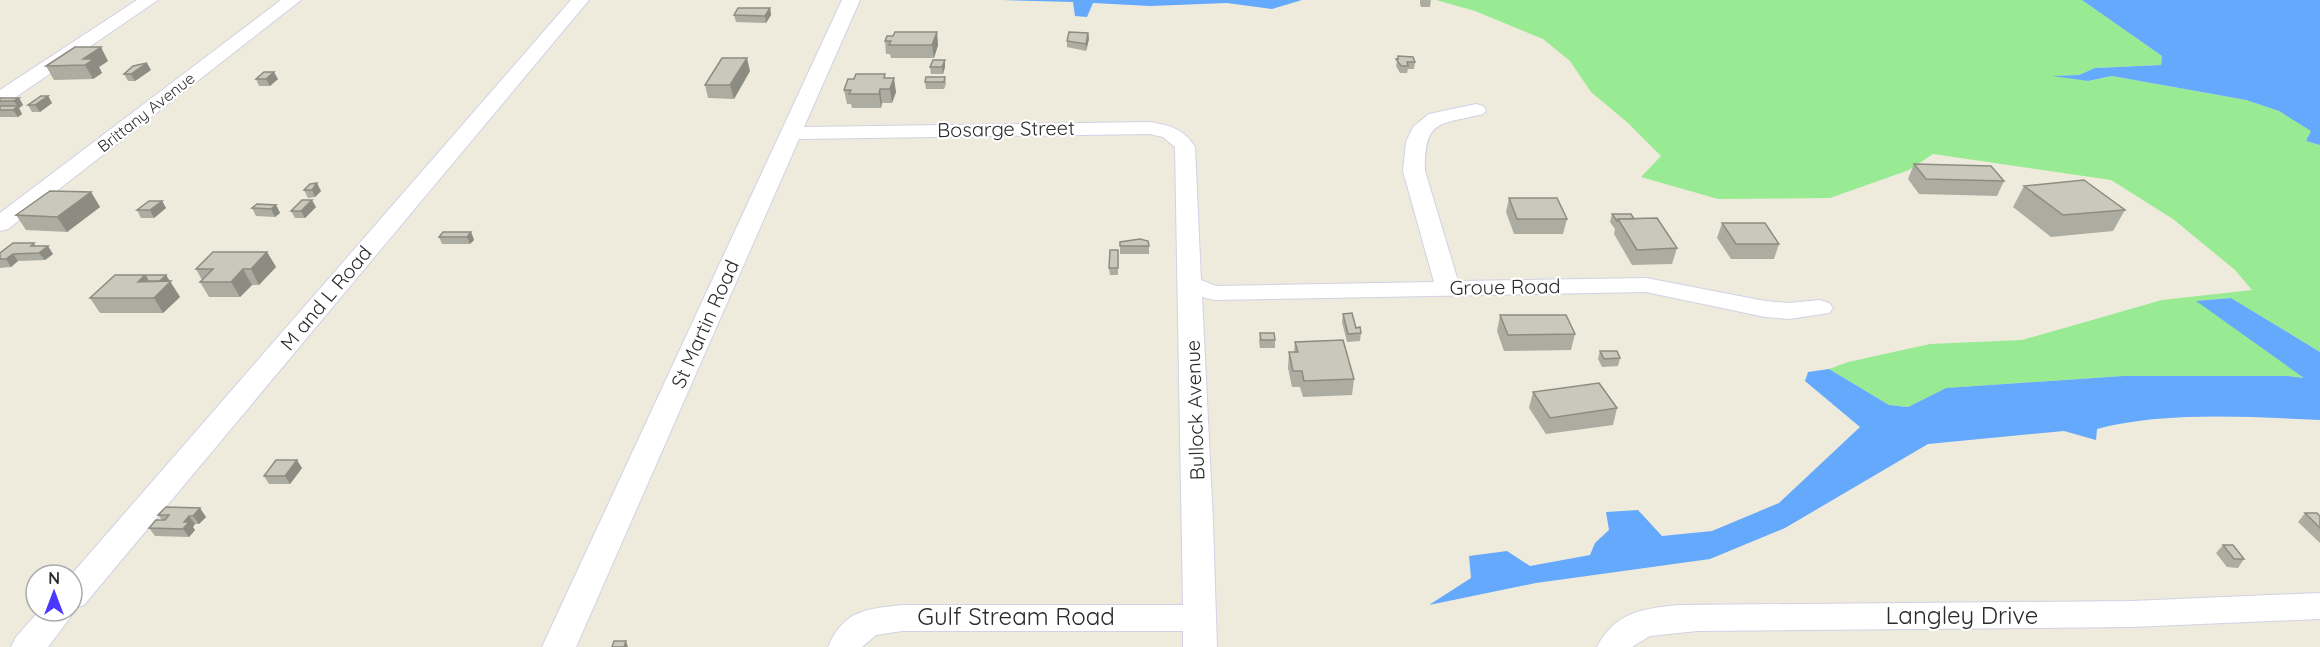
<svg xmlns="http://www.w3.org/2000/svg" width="2320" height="647" font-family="Quicksand,sans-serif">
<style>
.green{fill:#98ea93}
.water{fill:#64a9fb}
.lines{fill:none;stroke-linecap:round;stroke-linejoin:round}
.minor-casing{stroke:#d2d1e5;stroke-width:2}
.minor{fill:#fff;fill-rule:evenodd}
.wall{fill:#adaca0}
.shaded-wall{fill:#8d8c82}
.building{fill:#c9c8ba;stroke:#8d8c82;stroke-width:1.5}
.labels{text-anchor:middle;stroke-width:4.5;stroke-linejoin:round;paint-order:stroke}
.far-street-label{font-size:16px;fill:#2b2b2b;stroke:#fff}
.street-label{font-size:20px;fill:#2b2b2b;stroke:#fff}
.near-street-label{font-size:24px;fill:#2b2b2b;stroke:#fff}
</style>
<rect width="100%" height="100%" fill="#eeebdc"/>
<path class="green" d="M 1436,0 L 2082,0 L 2162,56 L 2161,65 L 2095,68 L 2079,75 L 2056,76 L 2088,81 L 2112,76 L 2246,100 L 2279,111 L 2312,131 L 2306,141 L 2320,145 L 2320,352 L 2231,298 L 2197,301 L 2305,378 L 2288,376 L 2123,376 L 1946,388 L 1908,407 L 1889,405 L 1829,369 L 1848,362 L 1930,344 L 2022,340 L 2162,300 L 2252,290 L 2235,270 L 2173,219 L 2111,180 L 1933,154 L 1909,170 L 1830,198 L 1718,199 L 1641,177 L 1661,156 L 1628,123 L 1591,92 L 1570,61 L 1543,39 L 1475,11 Z"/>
<path class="water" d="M 1001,0 L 1302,0 L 1272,9 L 1227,3 L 1150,6 L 1093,3 L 1087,17 L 1075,16 L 1073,2 Z
M 2082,0 L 2320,0 L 2320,145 L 2306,141 L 2311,131 L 2279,111 L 2246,100 L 2112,76 L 2088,81 L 2052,76 L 2079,75 L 2095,68 L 2161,65 L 2162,56 Z
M 2231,298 L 2320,352 L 2320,420 C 2250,417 2165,411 2097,429 L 2096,440 L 2064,431 L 1928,444 L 1785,528 L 1710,559 L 1536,583 L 1429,605 L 1471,578 L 1469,556 L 1507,551 L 1530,566 L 1590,555 L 1595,543 L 1609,530 L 1606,512 L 1638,510 L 1662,536 L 1712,531 L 1779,503 L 1860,427 L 1805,381 L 1808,372 L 1829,369 L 1889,405 L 1908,407 L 1946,388 L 2123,376 L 2288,376 L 2304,378 L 2196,301 Z"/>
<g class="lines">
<defs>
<path id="minor" d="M 137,0 L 158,0 L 7,103 L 0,105 L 0,90 Z
M 281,0 L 301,0 L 8,229 L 0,231 L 0,213 Z
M 571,0 L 589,0 L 84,605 L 74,608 L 75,611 L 48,647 L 11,647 L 16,637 L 39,611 L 72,611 L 71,575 Z
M 842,0 L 860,0 L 804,127 L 1149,122 C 1170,125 1184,129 1195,147 L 1201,280 L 1216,286 L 1434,282 L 1403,171 L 1406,142 L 1413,127 L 1429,114 L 1476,104 L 1483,106 L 1486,110 L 1483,114 C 1440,125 1424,118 1425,171 L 1458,281 L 1646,278 L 1765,301 L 1789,303 L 1820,300 L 1829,303 L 1833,308 L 1829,313 L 1789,319 L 1765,317 L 1646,292 L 1214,300 L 1202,297 L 1213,522 L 1217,647 L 1183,647 L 1183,631 L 902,631 L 876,635 L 862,647 L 828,647 C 844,610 866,609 902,605 L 1183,605 L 1175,147 L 1163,137 L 1149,134 L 799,139 L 576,647 L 542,647 Z
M 2320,593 L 2320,619 L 2132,627 L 1697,631 L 1650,636 L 1632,647 L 1597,647 C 1615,612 1644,608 1680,605 L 2132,601 Z"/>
</defs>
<use href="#minor" class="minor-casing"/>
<use href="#minor" class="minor"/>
</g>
<path class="wall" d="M 1420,0 L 1431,0 L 1430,7 L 1421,7 L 1420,4 Z
M 770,8 L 771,15 L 766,23 L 736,22 L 734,15 Z
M 937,32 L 938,45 L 934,58 L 891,58 L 890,54 L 886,54 L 885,41 Z
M 1088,33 L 1089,39 L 1086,51 L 1067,47 L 1067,41 Z
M 1398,56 L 1415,62 L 1414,69 L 1408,69 L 1407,73 L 1400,73 L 1396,66 Z
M 945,60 L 945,67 L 943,74 L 931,74 L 930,67 Z
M 108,61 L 99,67 L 102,73 L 93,79 L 54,80 L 46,66 Z
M 151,70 L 135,81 L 128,81 L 124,74 Z
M 750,71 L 734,99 L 708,98 L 705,85 Z
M 945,77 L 946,84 L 944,89 L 926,89 L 925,82 Z
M 886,78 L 896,92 L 892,103 L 882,103 L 881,108 L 852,108 L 851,104 L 847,104 L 844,90 Z
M 256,79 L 278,79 L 270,86 L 259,86 Z
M 48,96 L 52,103 L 40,112 L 32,112 L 28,105 Z
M 0,98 L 19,98 L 23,105 L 19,108 L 22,114 L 18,117 L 0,117 Z
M 1914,164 L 2004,181 L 1997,196 L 1919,194 L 1908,179 Z
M 310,184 L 321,191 L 315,197 L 308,198 L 304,190 Z
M 2024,186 L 2125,210 L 2113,231 L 2051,237 L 2013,207 Z
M 91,192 L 100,207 L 67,232 L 26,230 L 16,215 Z
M 1509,198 L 1567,219 L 1563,234 L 1514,234 L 1506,212 Z
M 162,201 L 166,208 L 154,218 L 141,218 L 137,210 Z
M 276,205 L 280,213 L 275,217 L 256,216 L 252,208 Z
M 316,207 L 305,218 L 295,218 L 291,211 Z
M 1612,214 L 1634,219 L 1677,248 L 1672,264 L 1632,265 L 1614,234 L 1615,229 L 1610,222 Z
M 1722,223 L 1779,244 L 1774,259 L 1731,259 L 1717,238 Z
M 471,232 L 474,240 L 470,244 L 442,244 L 439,237 Z
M 1120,242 L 1149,246 L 1149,254 L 1120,254 Z
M 34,243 L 36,246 L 53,254 L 45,260 L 18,261 L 11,267 L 0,268 L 0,253 Z
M 1118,250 L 1118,275 L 1110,275 L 1109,268 Z
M 267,252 L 276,267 L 259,285 L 252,285 L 240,297 L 209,297 L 200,282 L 202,280 L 196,269 Z
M 166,275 L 180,297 L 163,313 L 100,313 L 90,298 Z
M 1343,314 L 1361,333 L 1360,341 L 1347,342 L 1342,322 Z
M 1500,315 L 1575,334 L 1571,350 L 1504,351 L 1497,331 Z
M 1260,333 L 1275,340 L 1275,348 L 1260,348 L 1259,341 Z
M 1295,342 L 1354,379 L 1352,395 L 1303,397 L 1300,387 L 1292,387 L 1288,368 L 1289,352 L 1294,352 Z
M 1600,351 L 1620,358 L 1618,366 L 1602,367 L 1598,359 Z
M 1533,392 L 1617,408 L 1613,425 L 1546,434 L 1529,408 Z
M 302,468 L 290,484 L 269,484 L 264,476 Z
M 2305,513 L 2320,516 L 2320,543 L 2298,522 Z
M 158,515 L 206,517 L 199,524 L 195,524 L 193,527 L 195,530 L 189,537 L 155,536 L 149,528 L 162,520 Z
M 2223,545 L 2244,559 L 2238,568 L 2227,567 L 2216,553 Z"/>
<path class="shaded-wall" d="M 770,8 L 771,15 L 766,23 L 765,16 Z
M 937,32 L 938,45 L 934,58 L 932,45 Z
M 1088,33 L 1089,39 L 1086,51 L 1086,44 Z
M 101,47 L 108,61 L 99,67 L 102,73 L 93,79 L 85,65 L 83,59 Z
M 747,58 L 750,71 L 734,99 L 730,85 Z
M 945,60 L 945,67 L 943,74 L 942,67 Z
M 147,63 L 151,70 L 135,81 L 131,74 Z
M 274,72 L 278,79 L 270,86 L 266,79 Z
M 894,78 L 896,92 L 892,103 L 890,89 Z
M 880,89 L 882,103 L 881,108 L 879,94 Z
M 48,96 L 52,103 L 40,112 L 35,105 Z
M 19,98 L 23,105 L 19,108 L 22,114 L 18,117 L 13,110 L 18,107 L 14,101 Z
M 317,183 L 321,191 L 315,197 L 312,190 Z
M 91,192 L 100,207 L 67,232 L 57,217 Z
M 312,200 L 316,207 L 305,218 L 301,211 Z
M 162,201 L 166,208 L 154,218 L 150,210 Z
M 276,205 L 280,213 L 275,217 L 271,209 Z
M 471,232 L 474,240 L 470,244 L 467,237 Z
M 48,246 L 53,254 L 45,260 L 39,253 Z
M 267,252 L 276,267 L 259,285 L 251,269 Z
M 13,254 L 18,261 L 11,267 L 6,259 Z
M 243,269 L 252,285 L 240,297 L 231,282 Z
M 145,275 L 154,290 L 138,282 Z
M 166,275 L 180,297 L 163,313 L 154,298 L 164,287 L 160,281 Z
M 297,460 L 302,468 L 290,484 L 285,476 Z
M 200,508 L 206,517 L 199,524 L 193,516 Z
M 189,516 L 195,524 L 193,527 L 195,530 L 189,537 L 183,529 L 184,522 Z
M 626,641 L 628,647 L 624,647 Z"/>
<path class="building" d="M 738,8 L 770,8 L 765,16 L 734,15 Z
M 895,32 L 937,32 L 932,45 L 889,45 L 891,41 L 885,41 L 887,36 L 893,36 Z
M 1069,32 L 1088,33 L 1086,44 L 1067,41 Z
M 75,47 L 101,47 L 83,59 L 94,59 L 85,65 L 46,66 Z
M 1398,56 L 1413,57 L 1415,62 L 1407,62 L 1408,66 L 1401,66 L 1396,59 L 1398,59 Z
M 722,58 L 747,58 L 730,85 L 705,85 Z
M 933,60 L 945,60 L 942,67 L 930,67 Z
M 147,63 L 131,74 L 124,74 L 133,66 Z
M 264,72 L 274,72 L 266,79 L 256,79 Z
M 856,74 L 885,74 L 884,78 L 894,78 L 890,89 L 880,89 L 879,94 L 849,94 L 851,90 L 844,90 L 848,79 L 854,79 Z
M 926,77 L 945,77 L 944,82 L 925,82 Z
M 41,96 L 48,96 L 35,105 L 28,105 Z
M 0,98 L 19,98 L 14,101 L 0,101 Z
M 0,106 L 18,106 L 13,110 L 0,110 Z
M 1914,164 L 1991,166 L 2004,181 L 1926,179 Z
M 2084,180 L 2125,210 L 2063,215 L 2024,186 Z
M 317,183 L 312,190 L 304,190 L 310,184 Z
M 50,191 L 91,192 L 57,217 L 16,215 Z
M 1509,198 L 1557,198 L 1567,219 L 1517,219 Z
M 302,200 L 312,200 L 301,211 L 291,211 Z
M 149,201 L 162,201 L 150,210 L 137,210 Z
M 257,204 L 276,205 L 271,209 L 252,208 Z
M 1612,214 L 1631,214 L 1634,219 L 1618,219 L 1617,221 Z
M 1657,218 L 1677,248 L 1637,250 L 1618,219 Z
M 1722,223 L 1765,223 L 1779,244 L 1736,244 Z
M 443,232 L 471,232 L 467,237 L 439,237 Z
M 1140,239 L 1148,241 L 1149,246 L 1120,246 L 1120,242 Z
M 13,243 L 34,243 L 31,246 L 48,246 L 39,253 L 13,254 L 6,259 L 0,259 L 0,253 Z
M 1110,250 L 1118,250 L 1118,268 L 1109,268 Z
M 213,252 L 267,252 L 251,269 L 243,269 L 231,282 L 200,282 L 213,269 L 196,269 Z
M 115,275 L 145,275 L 138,282 L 171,281 L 154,298 L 90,298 Z
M 140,275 L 166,275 L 160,281 L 148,281 L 145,275 Z
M 1352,313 L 1356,328 L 1360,327 L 1361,333 L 1348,334 L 1343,314 Z
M 1500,315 L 1566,315 L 1575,334 L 1508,335 Z
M 1260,333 L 1274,333 L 1275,340 L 1261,340 Z
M 1343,340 L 1354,379 L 1304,381 L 1302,371 L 1293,371 L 1289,352 L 1298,352 L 1295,342 Z
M 1600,351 L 1617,351 L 1620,358 L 1604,359 Z
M 1599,383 L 1617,408 L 1550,418 L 1533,392 Z
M 276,460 L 297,460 L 285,476 L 264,476 Z
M 166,507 L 200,508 L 193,516 L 189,516 L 184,522 L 189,522 L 183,529 L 149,528 L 156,520 L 165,520 L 169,515 L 158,515 Z
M 2305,513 L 2317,513 L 2320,516 L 2320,528 Z
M 2223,545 L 2233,545 L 2244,559 L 2234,559 Z
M 614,641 L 626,641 L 624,647 L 612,647 Z"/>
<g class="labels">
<g class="far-street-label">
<text transform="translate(146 112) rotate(-38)" y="6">Brittany Avenue</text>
</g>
<g class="street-label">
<text transform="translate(1006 129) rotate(-1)" y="7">Bosarge Street</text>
<text transform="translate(1505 287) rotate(-1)" y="7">Groue Road</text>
<text transform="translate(326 298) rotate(-50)" y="7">M and L Road</text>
<text transform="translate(705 324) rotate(-66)" y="7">St Martin Road</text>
<text transform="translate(1195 410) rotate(-92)" y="7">Bullock Avenue</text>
</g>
<g class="near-street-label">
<text x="1962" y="624">Langley Drive</text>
<text x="1016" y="625">Gulf Stream Road</text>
</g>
</g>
<g transform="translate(54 593)"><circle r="28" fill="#ffffff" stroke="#aaaaaa" stroke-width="1.5"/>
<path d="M0-4.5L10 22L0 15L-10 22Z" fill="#4a38ff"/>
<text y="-9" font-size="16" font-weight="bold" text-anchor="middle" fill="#2b2b2b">N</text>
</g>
</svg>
